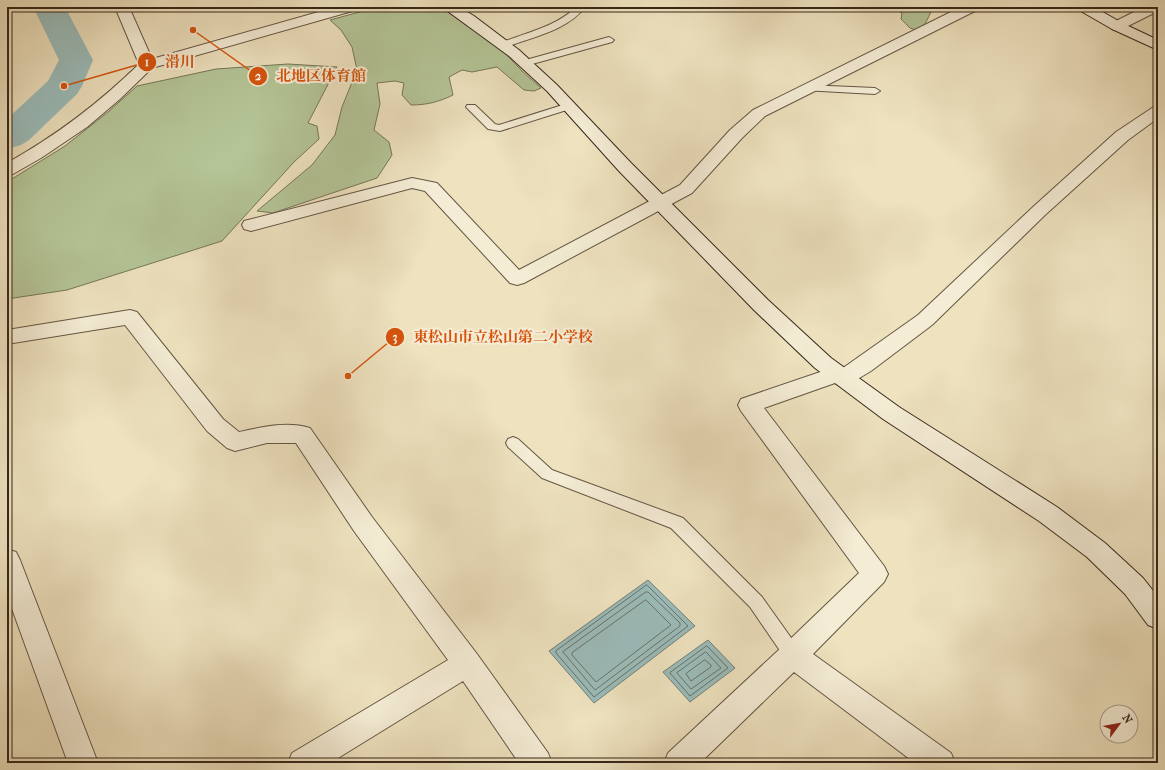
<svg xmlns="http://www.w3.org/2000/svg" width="1165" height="770" font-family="'IM FELL French Canon','Noto Serif JP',serif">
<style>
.green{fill:#b4c496;stroke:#757658}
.water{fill:#9bbcba;stroke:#73807a}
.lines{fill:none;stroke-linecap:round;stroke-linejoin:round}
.shore{stroke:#68726a;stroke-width:1}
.river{fill:#9bbcba;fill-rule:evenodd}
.lane-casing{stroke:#645643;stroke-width:2}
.street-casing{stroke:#645643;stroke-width:2}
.secondary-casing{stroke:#36271a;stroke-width:2}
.lane{fill:#f4ecd5;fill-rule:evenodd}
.street{fill:#f4ecd5;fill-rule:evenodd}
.secondary{fill:#f4ecd5;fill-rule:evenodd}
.leader{fill:none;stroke:#d6540d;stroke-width:1.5}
.callout-dot{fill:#d6540d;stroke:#f4ecd5;stroke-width:1.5}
.mark-label{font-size:12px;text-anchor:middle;font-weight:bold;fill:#fff}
.callout-label{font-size:15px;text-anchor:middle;font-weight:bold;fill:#d6540d;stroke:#f4ecd5;stroke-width:4;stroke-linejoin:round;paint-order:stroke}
</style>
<rect width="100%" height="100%" fill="#eee2bf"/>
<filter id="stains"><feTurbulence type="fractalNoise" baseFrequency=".005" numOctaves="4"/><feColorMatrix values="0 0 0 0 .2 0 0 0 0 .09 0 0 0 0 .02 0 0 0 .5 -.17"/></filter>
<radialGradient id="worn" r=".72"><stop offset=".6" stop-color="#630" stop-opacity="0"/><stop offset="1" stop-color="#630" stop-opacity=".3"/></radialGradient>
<path class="green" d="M 378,7 L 438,7 L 448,12 L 503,51 L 522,71 L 541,88 L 534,91 L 524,90 L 497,67 L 472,72 L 462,70 L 449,77 L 453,95 C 439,102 426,105 411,105 L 402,95 L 404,83 L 395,81 L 377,83 L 380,104 L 374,130 L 389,142 L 392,155 L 377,178 L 273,213 L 257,211 L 312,165 L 335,135 L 342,107 L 357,70 L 352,47 L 341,30 L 330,20 Z
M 890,7 L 925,7 L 931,12 L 925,24 L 916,30 L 910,28 L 901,19 L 902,13 Z
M 288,64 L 337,67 L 308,123 L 317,126 L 319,139 L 294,162 L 222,241 L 67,290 L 7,299 L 7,182 L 65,146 L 108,112 L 137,86 L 216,69 Z"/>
<path class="water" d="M 648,580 L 695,626 L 594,703 L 549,651 Z
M 708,640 L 735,668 L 690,702 L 663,672 Z"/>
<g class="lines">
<path class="shore" d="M 647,585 L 688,626 L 594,697 L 556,653 L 556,651 Z
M 646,592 L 648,592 L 680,623 L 680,626 L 595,690 L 563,652 Z
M 646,600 L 671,625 L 596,682 L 572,655 L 572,653 Z
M 707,646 L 728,668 L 690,696 L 670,673 Z
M 706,652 L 721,668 L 691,689 L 677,673 Z
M 705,660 L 711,665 L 711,667 L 691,681 L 686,674 Z"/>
<path class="river" d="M 33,7 L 65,7 L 93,60 L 82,86 L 77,94 L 29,140 L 21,145 L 7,149 L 7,119 L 48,81 L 59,60 Z"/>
<defs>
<path id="lane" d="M 576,7 L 585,7 C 568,30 533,37 506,47 L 500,47 L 498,45 L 500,43 C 525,33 556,27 576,7 Z
M 609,37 L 614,40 L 612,42 L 525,66 L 520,63 L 522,61 Z
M 806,85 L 875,88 L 880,91 L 875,94 L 803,90 L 801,88 L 803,86 Z
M 569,103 L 574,106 L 573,108 L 500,131 L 488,129 L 466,107 L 467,105 L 475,105 L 495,124 L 499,125 Z
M 513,437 L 518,439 L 552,470 L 683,518 L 762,597 L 799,649 L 802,655 L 799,661 L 793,663 L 787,661 L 750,607 L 671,528 L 542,478 L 508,447 L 506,443 L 508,439 Z"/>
<path id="street" d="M 115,7 L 129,7 L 152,59 L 336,7 L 358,7 L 356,10 L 152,68 L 120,99 L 87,127 L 41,158 L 13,174 L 7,175 L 7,163 C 57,135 98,104 139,64 Z
M 961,7 L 979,7 L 977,10 L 765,116 L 742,138 L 692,193 L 524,283 L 517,285 L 510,283 L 425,191 L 412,188 L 251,231 L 244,229 L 242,225 L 244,221 L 412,178 L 437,183 L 519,270 L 680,185 L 730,130 L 753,110 Z
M 1144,7 L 1158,7 L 1158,11 L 1122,29 L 1117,30 L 1112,29 L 1110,26 L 1112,23 Z
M 1158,106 L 1158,118 L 1128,140 L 1045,215 L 932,325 L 871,371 L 851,383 L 843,386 L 835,383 L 764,408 L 884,566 L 888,574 L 884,582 L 813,654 L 951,753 L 955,763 L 915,763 L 794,672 L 700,763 L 664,763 L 668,753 L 783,646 L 859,573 L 741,411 L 738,405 L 741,399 L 829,369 L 837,366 L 843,368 L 918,315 L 1033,207 L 1116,132 L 1152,108 Z
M 130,310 L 137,312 L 223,419 L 239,432 C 262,427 287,421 310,428 L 372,517 L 477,654 L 548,753 L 552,763 L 519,763 L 463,681 L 330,763 L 288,763 L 292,753 L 448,660 L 354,531 L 296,443 L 267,443 L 235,451 L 227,448 L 207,431 L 125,325 L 7,344 L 7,330 Z
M 7,549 L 16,552 L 20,560 L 98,763 L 68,763 L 7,595 Z"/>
<path id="secondary" d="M 442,7 L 459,7 L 474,16 L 519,50 L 557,85 L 631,163 L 768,300 L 831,358 L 899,407 L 1057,507 L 1105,543 L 1143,578 L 1158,597 L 1158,629 L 1148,625 L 1125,594 L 1087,557 L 1039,521 L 883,419 L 815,368 L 754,310 L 619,171 L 547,91 L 509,56 Z
M 1077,7 L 1094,7 L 1122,23 L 1158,40 L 1158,50 L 1112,29 L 1079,10 Z"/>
</defs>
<use href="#lane" class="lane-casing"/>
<use href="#street" class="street-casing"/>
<use href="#secondary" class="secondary-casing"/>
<use href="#lane" class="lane"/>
<use href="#street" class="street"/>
<use href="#secondary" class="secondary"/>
</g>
<path class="leader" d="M64 86L147 62M193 30L258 76M348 376L395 337"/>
<g class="callout-dot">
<circle cx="64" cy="86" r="4"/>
<circle cx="193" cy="30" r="4"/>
<circle cx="348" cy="376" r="4"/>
<circle cx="147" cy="62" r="10"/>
<circle cx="258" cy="76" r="10"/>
<circle cx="395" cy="337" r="10"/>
</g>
<g class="mark-label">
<text x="147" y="66">1</text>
<text x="258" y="80">2</text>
<text x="395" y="341">3</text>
</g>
<g class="callout-label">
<text x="180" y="67">滑川</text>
<text x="321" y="81">北地区体育館</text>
<text x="503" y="342">東松山市立松山第二小学校</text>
</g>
<rect width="1165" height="770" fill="none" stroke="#eee2bf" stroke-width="24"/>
<rect x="8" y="8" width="1149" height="754" fill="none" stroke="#36271a" stroke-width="2"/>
<rect x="12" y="12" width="1141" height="746" fill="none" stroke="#36271a"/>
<g transform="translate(1119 724) rotate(58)"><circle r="19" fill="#f4ecd5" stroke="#a89d8a"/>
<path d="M0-3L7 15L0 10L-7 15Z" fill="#8f2418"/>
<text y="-6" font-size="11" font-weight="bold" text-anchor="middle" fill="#36271a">N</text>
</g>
<rect width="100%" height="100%" filter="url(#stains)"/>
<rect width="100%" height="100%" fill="url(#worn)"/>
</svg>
